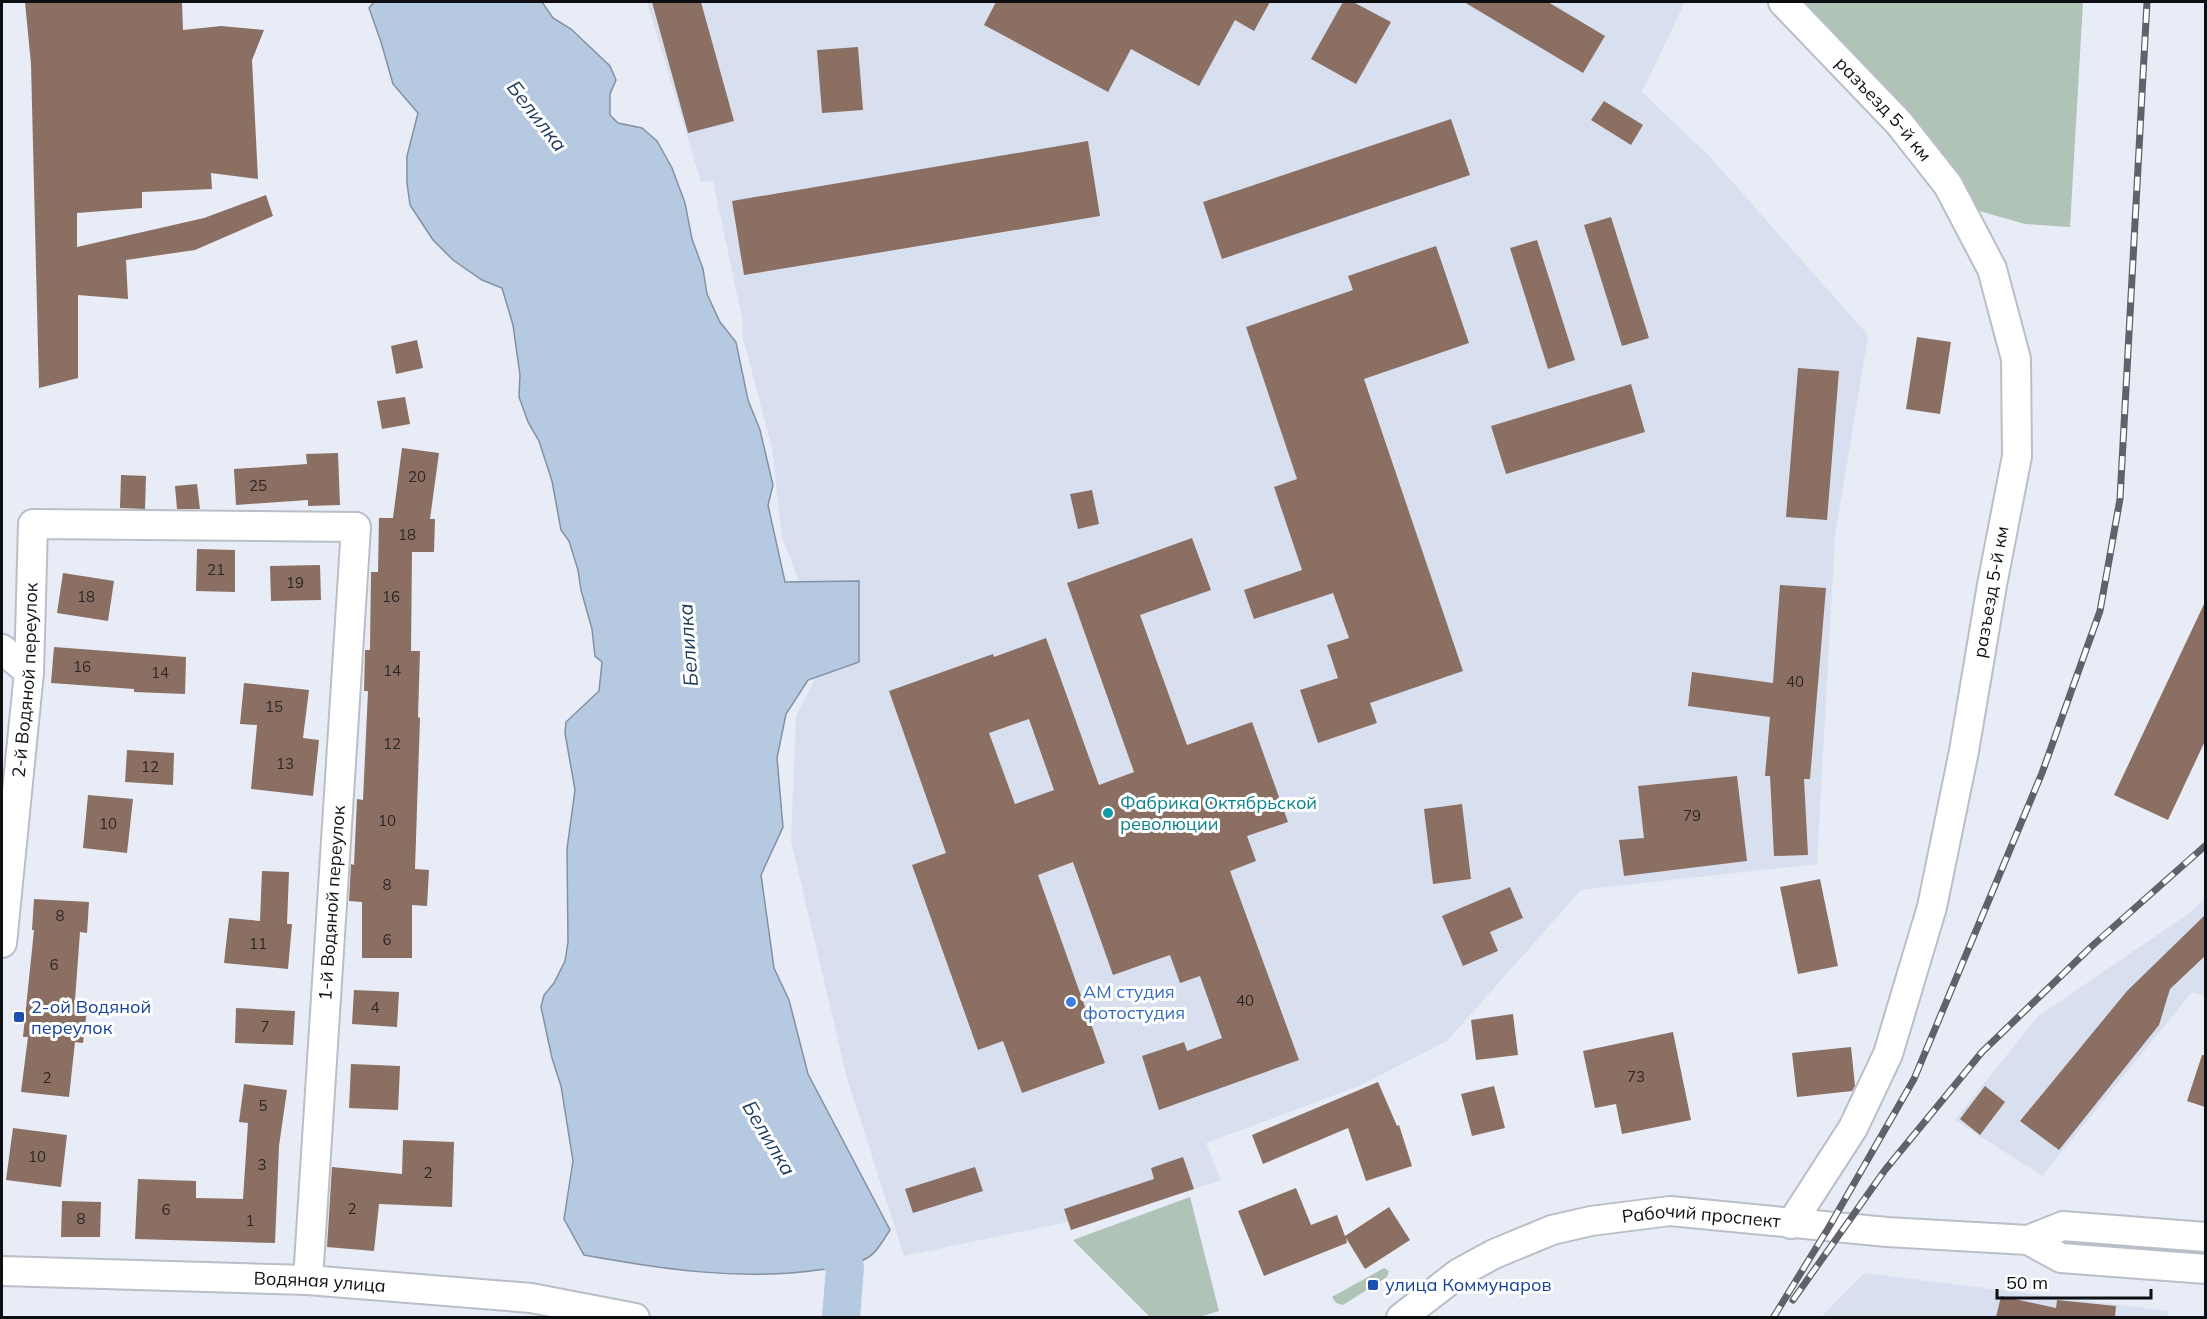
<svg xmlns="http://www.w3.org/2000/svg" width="2207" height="1319" font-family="Mulish,sans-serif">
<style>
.built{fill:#d8e0f0}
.green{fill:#afc3b6}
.water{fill:#b5c9e1;stroke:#8391a3;stroke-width:1.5}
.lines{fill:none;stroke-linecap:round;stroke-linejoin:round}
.river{stroke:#b5c9e1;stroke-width:38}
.building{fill:#8b6f62;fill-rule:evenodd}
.minor-casing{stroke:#babec7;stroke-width:32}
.minor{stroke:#fff;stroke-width:28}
.rail-casing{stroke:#5f6268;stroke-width:7}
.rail{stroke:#fff;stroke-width:4.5;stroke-dasharray:14;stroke-linecap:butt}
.culture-dot{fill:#0f9aa8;stroke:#fff;stroke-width:2}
.shop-dot{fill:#3f7fe0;stroke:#fff;stroke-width:2}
.transit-dot{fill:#1a4fb4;stroke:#fff;stroke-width:2}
.labels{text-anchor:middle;stroke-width:6;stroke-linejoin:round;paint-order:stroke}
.number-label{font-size:15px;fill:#2c2726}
.street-label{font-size:18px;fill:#0d0f12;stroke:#fff}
.culture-label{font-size:18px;fill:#0d838f;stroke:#fff;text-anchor:start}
.shop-label{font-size:18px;fill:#366cbe;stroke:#fff;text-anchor:start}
.transit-label{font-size:18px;fill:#164399;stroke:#fff;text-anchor:start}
.water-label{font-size:20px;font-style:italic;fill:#1b395b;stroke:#fff}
</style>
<rect width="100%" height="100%" fill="#e7ecf6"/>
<path class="built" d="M 647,2 L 1685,2 L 1642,92 L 1711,158 L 1868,335 L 1835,536 L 1817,864 L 1581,890 L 1447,1041 L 1359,1086 L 1206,1143 L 1221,1180 L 1071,1230 L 1068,1222 L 904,1256 L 847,1078 L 791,841 L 796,716 L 814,681 L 802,589 L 782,537 L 772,448 L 742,334 L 743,323 L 713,181 L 701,182 Z
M 2205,898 L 2205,996 L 2192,992 L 2042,1176 L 1955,1120 L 2037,1017 L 2191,912 Z
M 1864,1273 L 2168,1311 L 2167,1318 L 1820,1318 Z"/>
<path class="green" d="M 1795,2 L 2083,2 L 2070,227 L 2025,224 L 1976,210 Z
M 1190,1197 L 1219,1311 L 1199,1317 L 1150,1317 L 1073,1240 Z
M 2062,1235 L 2205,1247 L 2205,1259 L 2062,1246 Z
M 1384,1268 L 1389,1271 L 1387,1277 L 1343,1305 L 1336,1303 L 1332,1297 Z"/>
<path class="water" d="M 374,2 L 542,2 L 553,18 L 571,29 L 610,66 L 616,80 L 610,94 L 610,115 L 618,123 L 642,128 L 657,141 L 672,168 L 685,203 L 692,239 L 703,269 L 707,294 L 720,322 L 736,342 L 748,400 L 760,430 L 773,485 L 768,505 L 785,582 L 859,581 L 859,662 L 808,680 L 786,714 L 777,758 L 783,827 L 761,875 L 774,968 L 789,1000 L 808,1074 L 890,1230 C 884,1239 876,1254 867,1258 C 852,1267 834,1268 818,1270 C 740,1281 661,1269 584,1255 L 564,1219 L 573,1161 L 561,1086 L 552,1058 L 541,1007 L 544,995 L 554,983 L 565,961 L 568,942 L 567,849 L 575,790 L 565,733 L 566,722 L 599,691 L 602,662 L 595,656 L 592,629 L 581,590 L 578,570 L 569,541 L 561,530 L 552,481 L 539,441 L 528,422 L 519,397 L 520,375 L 513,325 L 502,288 L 482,280 L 453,260 L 433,240 L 410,205 L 407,183 L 407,156 L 418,113 L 393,84 L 381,42 L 369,8 Z"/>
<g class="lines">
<path class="river" d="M 818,1221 L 845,1267 L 841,1318"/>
</g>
<path class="building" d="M 25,2 L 182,2 L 183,30 L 221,26 L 264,30 L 252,60 L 258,179 L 211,173 L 212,189 L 142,192 L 142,208 L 77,213 L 77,247 L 204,218 L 266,195 L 273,216 L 195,250 L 126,260 L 128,299 L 78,295 L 78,378 L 39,388 L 31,64 Z
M 652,2 L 701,2 L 734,121 L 688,133 Z
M 996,2 L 1270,2 L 1254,31 L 1235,20 L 1199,86 L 1131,49 L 1108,92 L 984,25 Z
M 1343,2 L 1353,2 L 1391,22 L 1356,84 L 1311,59 Z
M 1464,2 L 1548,2 L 1605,36 L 1583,73 Z
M 858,47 L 863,110 L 822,113 L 817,50 Z
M 1604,101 L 1643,125 L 1631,145 L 1591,120 Z
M 1451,119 L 1470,175 L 1222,259 L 1203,202 Z
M 1088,141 L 1100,216 L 744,275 L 732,201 Z
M 1611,217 L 1649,338 L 1622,346 L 1584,225 Z
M 1537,240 L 1575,360 L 1548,369 L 1510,248 Z
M 1436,246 L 1469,343 L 1364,379 L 1463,671 L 1370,703 L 1377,723 L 1318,743 L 1300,690 L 1338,678 L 1327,645 L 1349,638 L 1333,593 L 1254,619 L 1244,590 L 1302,570 L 1274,487 L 1297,479 L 1246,327 L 1353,290 L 1348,276 Z
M 1917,337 L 1951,342 L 1940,414 L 1906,409 Z
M 417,340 L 423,368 L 396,374 L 391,346 Z
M 1798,368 L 1839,371 L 1827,520 L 1786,517 Z
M 1631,384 L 1645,432 L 1506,474 L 1491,426 Z
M 405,397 L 410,424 L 382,429 L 377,401 Z
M 402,448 L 439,453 L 430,519 L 435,519 L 434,552 L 412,552 L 411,651 L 420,651 L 418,717 L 420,718 L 415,869 L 429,870 L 427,906 L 412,905 L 412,958 L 362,958 L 362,902 L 349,901 L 351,864 L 354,865 L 357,799 L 363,800 L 368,691 L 364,691 L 365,650 L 370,650 L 371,572 L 378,572 L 379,518 L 393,518 Z
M 338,453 L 340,505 L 308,506 L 308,500 L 236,505 L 234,469 L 307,464 L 306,454 Z
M 121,475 L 146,476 L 145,509 L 120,508 Z
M 197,484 L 200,509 L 177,509 L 175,486 Z
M 1092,490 L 1099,524 L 1078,529 L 1070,494 Z
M 1192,538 L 1211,590 L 1140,615 L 1187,745 L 1252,722 L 1288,822 L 1247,836 L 1256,861 L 1230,871 L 1299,1060 L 1159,1110 L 1142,1056 L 1184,1042 L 1187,1051 L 1222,1038 L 1200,976 L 1180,983 L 1170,955 L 1113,975 L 1073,862 L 1038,875 L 1105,1063 L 1022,1093 L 1003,1041 L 978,1050 L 912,865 L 946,853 L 889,691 L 993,654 L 994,657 L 1046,638 L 1099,785 L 1134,772 L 1067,583 ZM 1029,719 L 1054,790 L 1015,804 L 989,733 Z
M 197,549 L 235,550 L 235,592 L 196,591 Z
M 320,565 L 321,600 L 271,601 L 270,566 Z
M 63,573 L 114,581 L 108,621 L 57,613 Z
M 1780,585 L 1826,588 L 1810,779 L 1804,779 L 1808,855 L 1774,856 L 1770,776 L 1765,776 L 1770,717 L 1688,706 L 1692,672 L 1773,683 Z
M 2205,602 L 2205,741 L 2168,820 L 2114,795 Z
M 54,647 L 186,657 L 185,694 L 134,692 L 134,689 L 51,683 Z
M 244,683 L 309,690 L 303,738 L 319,740 L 313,796 L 251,789 L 257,725 L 240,724 Z
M 127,750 L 174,753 L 173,785 L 125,782 Z
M 1737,776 L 1747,861 L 1624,876 L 1619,840 L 1644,838 L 1638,786 Z
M 88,795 L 133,799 L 127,853 L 83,848 Z
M 1462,804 L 1471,879 L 1433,884 L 1424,809 Z
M 262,871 L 289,872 L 287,924 L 292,924 L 288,969 L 224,963 L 229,918 L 260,921 Z
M 1820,879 L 1838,966 L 1798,974 L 1780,887 Z
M 1510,887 L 1523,918 L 1490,932 L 1498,951 L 1463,966 L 1442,916 Z
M 34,899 L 89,902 L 87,933 L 80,932 L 75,1000 L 88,1001 L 83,1043 L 75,1042 L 69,1097 L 21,1092 L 28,1037 L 23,1037 L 34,930 L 32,930 Z
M 2205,915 L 2205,956 L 2170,989 L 2159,1025 L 2059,1150 L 2020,1121 L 2127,991 Z
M 354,990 L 399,992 L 397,1027 L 352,1024 Z
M 236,1008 L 295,1011 L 293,1045 L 235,1043 Z
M 1513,1014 L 1518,1055 L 1476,1060 L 1471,1020 Z
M 1673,1032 L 1691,1120 L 1622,1134 L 1616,1104 L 1595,1108 L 1583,1051 Z
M 1851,1047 L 1855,1086 L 1852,1091 L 1797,1097 L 1792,1053 Z
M 2202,1055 L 2205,1055 L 2205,1107 L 2187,1101 Z
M 351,1064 L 400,1066 L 398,1110 L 349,1108 Z
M 1378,1082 L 1397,1126 L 1399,1125 L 1412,1166 L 1366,1181 L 1348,1128 L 1263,1164 L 1252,1135 Z
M 244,1084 L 287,1090 L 279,1146 L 275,1243 L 135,1239 L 138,1179 L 196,1181 L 196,1198 L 243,1199 L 248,1123 L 239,1122 Z
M 1494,1086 L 1505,1128 L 1472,1136 L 1461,1094 Z
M 1985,1086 L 2005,1102 L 1980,1135 L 1960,1119 Z
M 13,1128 L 67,1135 L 61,1187 L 6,1180 Z
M 403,1140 L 454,1142 L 452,1207 L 379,1204 L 374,1251 L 327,1247 L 332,1167 L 402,1174 Z
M 1183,1157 L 1194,1189 L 1071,1230 L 1064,1209 L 1154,1179 L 1151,1168 Z
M 975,1167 L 983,1191 L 913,1213 L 905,1189 Z
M 1296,1188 L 1311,1225 L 1337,1215 L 1345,1236 L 1389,1207 L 1410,1240 L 1365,1269 L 1346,1238 L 1347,1243 L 1264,1276 L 1238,1211 Z
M 62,1201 L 101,1202 L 100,1237 L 61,1237 Z
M 2001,1296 L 2056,1308 L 2057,1300 L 2116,1306 L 2115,1317 L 1996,1317 Z"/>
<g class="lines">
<defs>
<g id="minor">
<path id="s1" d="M 1783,2 L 1899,123 L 1948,185 L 1992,269 L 2016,359 L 2017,456 L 1992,585 L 1964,751 L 1932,907 L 1888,1054 L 1853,1128 L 1791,1224"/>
<path d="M 2,649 L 29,672"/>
<path id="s2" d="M 2,943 L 29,672 L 33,524 L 356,527 L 308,1280"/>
<path d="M 2028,1240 L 2063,1226 L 2206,1237"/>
<path id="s3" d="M 2,1271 L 308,1280 L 531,1298 L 635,1318"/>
<path id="s4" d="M 1401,1318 L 1459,1273 L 1494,1254 L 1552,1230 L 1591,1221 L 1670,1211 L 1887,1232 L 2028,1240 L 2061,1258 L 2206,1269"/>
</g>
</defs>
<use href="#minor" class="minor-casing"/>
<use href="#minor" class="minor"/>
<defs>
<path id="rail" d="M 1793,1300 L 1885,1170 L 1982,1052 L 2092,946 L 2206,845
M 1773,1318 L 1829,1227 L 1914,1079 L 2042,773 L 2100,611 L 2120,499 L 2147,2"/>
</defs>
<use href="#rail" class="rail-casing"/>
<use href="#rail" class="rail"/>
</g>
<circle class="culture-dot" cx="1108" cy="813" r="6"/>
<circle class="shop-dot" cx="1071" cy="1002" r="6"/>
<g class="transit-dot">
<rect x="13" y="1011" width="12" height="12" rx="3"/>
<rect x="1367" y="1279" width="12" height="12" rx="3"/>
</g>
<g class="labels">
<g class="number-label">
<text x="417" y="482">20</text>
<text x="258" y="491">25</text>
<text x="407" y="540">18</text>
<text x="216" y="575">21</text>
<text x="295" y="588">19</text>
<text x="86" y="602">18</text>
<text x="391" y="602">16</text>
<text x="82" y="672">16</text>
<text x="392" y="676">14</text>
<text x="160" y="678">14</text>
<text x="1795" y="687">40</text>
<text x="274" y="712">15</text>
<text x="392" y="749">12</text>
<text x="285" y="769">13</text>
<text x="150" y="772">12</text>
<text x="1692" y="821">79</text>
<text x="387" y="826">10</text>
<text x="108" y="829">10</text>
<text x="387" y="890">8</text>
<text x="60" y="921">8</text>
<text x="387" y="945">6</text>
<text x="258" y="949">11</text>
<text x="54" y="970">6</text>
<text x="1245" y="1006">40</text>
<text x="375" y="1013">4</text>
<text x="265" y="1032">7</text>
<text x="1636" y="1082">73</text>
<text x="47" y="1083">2</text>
<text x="263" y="1111">5</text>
<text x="37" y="1162">10</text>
<text x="262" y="1170">3</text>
<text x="428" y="1178">2</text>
<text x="352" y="1214">2</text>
<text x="166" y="1215">6</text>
<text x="81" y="1224">8</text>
<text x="250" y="1226">1</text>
</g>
<g class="street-label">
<text dy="6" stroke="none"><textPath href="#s1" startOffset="147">разъезд 5-й км</textPath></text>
<text transform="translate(1991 592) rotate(-80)" y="6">разъезд 5-й км</text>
<text dy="6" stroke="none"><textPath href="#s2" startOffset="264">2-й Водяной переулок</textPath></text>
<text transform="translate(332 903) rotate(-86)" y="6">1-й Водяной переулок</text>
<text dy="6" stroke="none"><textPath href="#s4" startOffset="327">Рабочий проспект</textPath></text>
<text dy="6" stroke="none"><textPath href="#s3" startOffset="318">Водяная улица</textPath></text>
</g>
<g class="culture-label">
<text x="1120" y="809">Фабрика Октябрьской<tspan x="1120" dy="21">революции</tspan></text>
</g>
<g class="shop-label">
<text x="1083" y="998">АМ студия<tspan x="1083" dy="21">фотостудия</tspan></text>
</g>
<g class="transit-label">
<text x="31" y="1013">2-ой Водяной<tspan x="31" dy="21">переулок</tspan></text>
<text x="1385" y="1291">улица Коммунаров</text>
</g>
<g class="water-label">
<text transform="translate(537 116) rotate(52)" y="7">Белилка</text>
<text transform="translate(688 645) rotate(-94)" y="7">Белилка</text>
<text transform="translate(769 1138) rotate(59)" y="7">Белилка</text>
</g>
</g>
<rect width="2207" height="1319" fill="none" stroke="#0d0f12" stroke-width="6"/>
<path d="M1997 1289v9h154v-9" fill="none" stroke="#0d0f12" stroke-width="3"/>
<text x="2006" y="1289" font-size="18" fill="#0d0f12" stroke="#ffffff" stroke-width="4.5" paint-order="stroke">50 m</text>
</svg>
